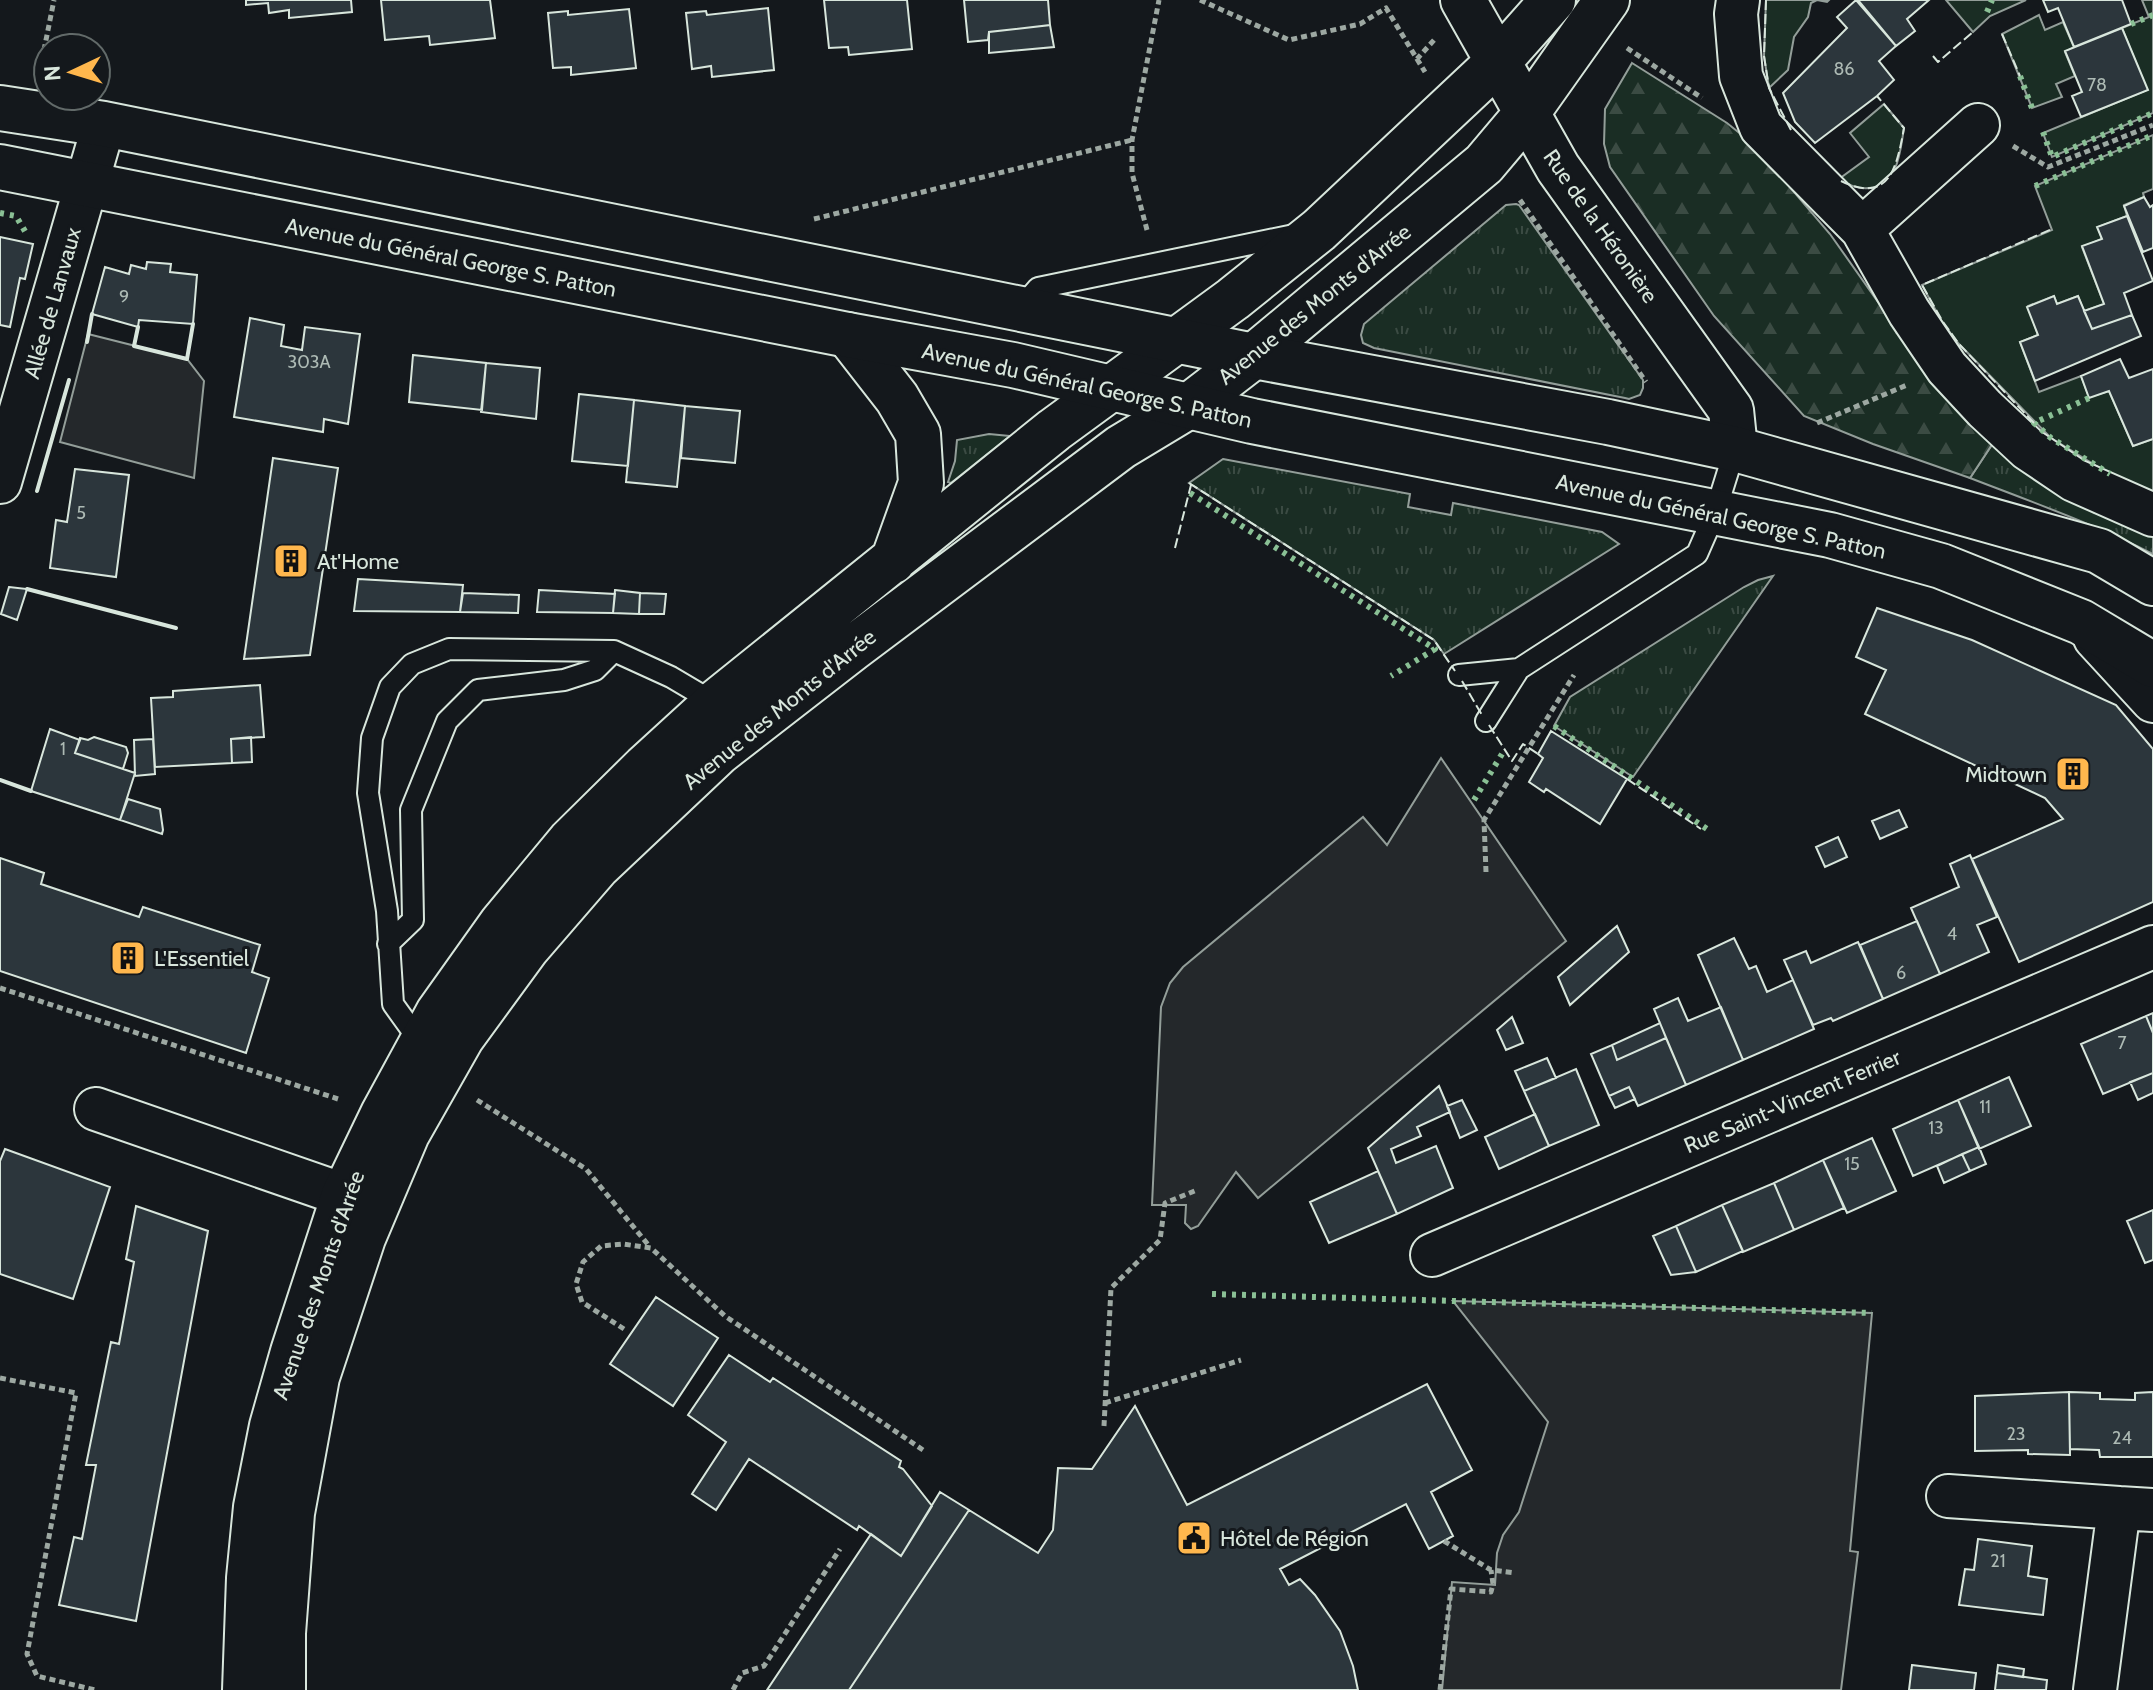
<svg xmlns="http://www.w3.org/2000/svg" width="2153" height="1690" font-family="Cabin,sans-serif">
<style>
.grass{fill:url(#grass-tufts);stroke:#939e99;stroke-width:2}
.forest{fill:url(#forest-firs);stroke:#939e99;stroke-width:2}
.green{fill:#1a2d24;stroke:#939e99;stroke-width:2}
.parking{fill:#24282b;stroke:#939e99;stroke-width:2}
.building{fill:#2c363c;stroke:#d8e6dc;stroke-width:2}
.lines{fill:none;stroke-linecap:round;stroke-linejoin:round}
.service-casing{stroke:#d8e6dc;stroke-width:24}
.minor-casing{stroke:#d8e6dc;stroke-width:46}
.tertiary-casing{stroke:#d8e6dc;stroke-width:48}
.primary-casing{stroke:#d8e6dc;stroke-width:48}
.path{stroke:#9da8a2;stroke-width:5;stroke-dasharray:6 4;stroke-linecap:butt}
.service{stroke:#14181c;stroke-width:20}
.minor{stroke:#14181c;stroke-width:42}
.tertiary{stroke:#14181c;stroke-width:44}
.primary{stroke:#14181c;stroke-width:44}
.hedge{stroke:#8ac095;stroke-width:6;stroke-dasharray:4 6;stroke-linecap:butt}
.fence{stroke:#d8e6dc;stroke-width:2;stroke-dasharray:10 4;stroke-linecap:butt}
.wall{stroke:#d8e6dc;stroke-width:4}
.labels{text-anchor:middle;stroke-width:6;stroke-linejoin:round;paint-order:stroke}
.number-label{font-size:18px;fill:#adbab4}
.street-label{font-size:22px;fill:#d8e6dc;stroke:#14181c}
.poi-label{font-size:22px;fill:#d8e6dc;stroke:#14181c;text-anchor:start}
</style>
<defs>
<pattern id="grass-tufts" width="24" height="20" patternUnits="userSpaceOnUse" patternTransform="scale(2)"><rect width="24" height="20" fill="#1a2d24"/><path d="M3 7l-1-3M5 7V3M7 7l1-3M15 17l-1-3M17 17v-4M19 17l1-3" fill="none" stroke="#3b4b43"/></pattern>
<pattern id="forest-firs" width="22" height="20" patternUnits="userSpaceOnUse" patternTransform="scale(2)"><rect width="22" height="20" fill="#1a2d24"/><path d="M5 1l3.5 6h-7zM16 11l3.5 6h-7z" fill="#3b4b43"/></pattern>
</defs>
<rect width="100%" height="100%" fill="#14181c"/>
<path class="grass" d="M 1516,204 L 1519,205 L 1643,380 L 1643,388 L 1640,395 L 1629,399 L 1625,398 L 1374,348 L 1363,343 L 1361,335 L 1364,324 L 1506,205 Z
M 989,434 L 1010,436 L 951,483 L 948,482 L 955,461 L 957,440 Z
M 1995,440 L 2153,533 L 2153,554 C 2094,524 2032,502 1970,478 Z
M 1223,459 L 1410,494 L 1408,507 L 1451,515 L 1453,503 L 1602,532 L 1619,544 L 1444,654 L 1434,640 L 1189,483 Z
M 1773,576 L 1633,777 L 1554,726 L 1570,697 L 1744,587 L 1758,580 Z"/>
<path class="forest" d="M 1632,63 L 1727,123 L 1753,144 L 1830,234 L 1907,343 L 1995,440 L 1970,478 L 1873,444 L 1804,416 L 1714,316 L 1610,167 L 1604,144 L 1605,109 Z"/>
<path class="green" d="M 1766,0 L 1829,0 L 1827,2 L 1817,0 L 1811,3 L 1808,17 L 1794,37 L 1788,70 L 1769,88 L 1764,56 Z
M 1946,0 L 2026,0 L 1990,16 L 1973,32 Z
M 2142,0 L 2153,0 L 2153,113 L 2052,157 L 2043,133 L 2147,90 L 2122,28 L 2149,17 Z
M 2039,15 L 2045,30 L 2063,22 L 2074,47 L 2065,52 L 2075,76 L 2056,84 L 2062,97 L 2032,108 L 2002,34 Z
M 1884,104 L 1904,128 C 1900,151 1899,185 1869,188 C 1857,189 1848,185 1839,179 L 1869,157 L 1850,133 Z
M 2153,135 L 2153,189 L 2143,193 L 2144,197 L 2124,205 L 2127,216 L 2098,227 L 2102,239 L 2082,247 L 2104,304 L 2084,311 L 2078,296 L 2057,304 L 2054,296 L 2028,306 L 2038,335 L 2020,342 L 2039,392 L 2081,376 L 2089,397 L 2109,391 L 2133,446 L 2153,439 L 2153,494 L 2108,473 L 2051,438 L 1959,344 L 1942,322 L 1922,285 L 2052,230 L 2035,186 Z"/>
<path class="parking" d="M 88,334 L 187,359 L 204,381 L 194,478 L 60,442 Z
M 1441,758 L 1566,941 L 1258,1198 L 1236,1172 L 1198,1226 L 1191,1229 L 1185,1223 L 1186,1205 L 1152,1205 L 1161,1007 L 1170,983 L 1183,967 L 1363,817 L 1387,845 Z
M 1453,1301 L 1872,1313 L 1850,1551 L 1858,1552 L 1841,1690 L 1442,1690 L 1452,1582 L 1495,1585 L 1497,1553 L 1503,1535 L 1519,1512 L 1548,1422 Z"/>
<path class="building" d="M 246,0 L 351,0 L 352,12 L 289,18 L 289,10 L 269,13 L 268,3 L 246,5 Z
M 381,0 L 490,0 L 495,38 L 430,45 L 429,36 L 385,40 Z
M 824,0 L 907,0 L 912,49 L 849,55 L 848,47 L 829,48 Z
M 964,0 L 1048,0 L 1050,25 L 989,32 L 988,40 L 968,42 Z
M 1856,0 L 1896,46 L 1879,61 L 1894,80 L 1877,96 L 1815,143 L 1795,122 L 1783,93 L 1847,28 L 1837,17 Z
M 1858,0 L 1929,0 L 1907,19 L 1915,31 L 1896,46 Z
M 2043,0 L 2122,0 L 2131,24 L 2074,47 L 2058,8 L 2048,12 Z
M 768,8 L 774,70 L 712,77 L 711,66 L 692,69 L 686,13 L 706,11 L 707,15 Z
M 629,9 L 636,68 L 571,75 L 571,67 L 553,68 L 548,13 L 568,11 L 568,15 Z
M 1050,25 L 1054,47 L 989,53 L 989,32 Z
M 2122,28 L 2148,90 L 2081,117 L 2072,96 L 2082,92 L 2065,51 Z
M 2144,197 L 2150,207 L 2153,205 L 2153,248 L 2143,252 L 2124,206 Z
M 2127,216 L 2153,281 L 2124,293 L 2132,315 L 2092,329 L 2084,311 L 2104,304 L 2082,246 L 2102,239 L 2097,227 Z
M 0,237 L 33,244 L 25,279 L 20,278 L 10,327 L 0,325 Z
M 147,262 L 171,264 L 170,272 L 197,275 L 193,324 L 139,320 L 138,327 L 92,314 L 105,267 L 129,274 L 131,265 L 146,269 Z
M 2054,296 L 2057,304 L 2078,296 L 2092,329 L 2132,315 L 2141,336 L 2035,381 L 2020,342 L 2038,335 L 2027,307 Z
M 250,318 L 284,325 L 281,346 L 302,350 L 305,327 L 360,334 L 348,424 L 324,419 L 323,432 L 234,417 Z
M 413,355 L 486,363 L 482,410 L 409,402 Z
M 2120,359 L 2129,378 L 2153,369 L 2153,439 L 2133,446 L 2109,391 L 2089,398 L 2081,376 Z
M 486,363 L 540,368 L 536,419 L 481,412 Z
M 579,394 L 634,400 L 628,466 L 572,461 Z
M 634,400 L 685,406 L 677,487 L 626,482 Z
M 685,406 L 740,411 L 735,463 L 681,458 Z
M 273,458 L 338,468 L 310,655 L 244,659 Z
M 75,469 L 129,475 L 116,577 L 50,568 L 56,520 L 67,522 Z
M 358,579 L 463,585 L 460,612 L 354,611 Z
M 9,587 L 27,589 L 17,620 L 1,614 Z
M 539,590 L 615,594 L 613,613 L 537,612 Z
M 615,590 L 640,593 L 639,614 L 613,613 Z
M 463,593 L 519,595 L 518,613 L 460,612 Z
M 640,593 L 666,594 L 664,614 L 639,614 Z
M 1877,608 L 1972,640 L 2116,705 L 2153,749 L 2153,902 L 2019,962 L 1972,859 L 2063,819 L 2045,798 L 1865,714 L 1886,670 L 1856,657 Z
M 260,685 L 264,737 L 231,739 L 232,763 L 155,767 L 151,698 L 173,697 L 173,691 Z
M 50,729 L 80,740 L 75,753 L 135,773 L 120,820 L 31,791 Z
M 1551,731 L 1627,779 L 1600,824 L 1546,789 L 1544,792 L 1529,782 L 1543,758 L 1538,754 Z
M 94,737 L 126,747 L 128,753 L 123,769 L 75,753 L 80,738 L 88,740 Z
M 251,737 L 252,762 L 232,763 L 231,739 Z
M 153,739 L 155,774 L 135,776 L 134,740 Z
M 128,799 L 160,809 L 163,830 L 162,834 L 120,820 Z
M 1899,810 L 1907,827 L 1880,839 L 1872,821 Z
M 1838,837 L 1847,857 L 1825,867 L 1816,847 Z
M 1970,855 L 1997,917 L 1977,925 L 1989,952 L 1940,974 L 1911,908 L 1959,887 L 1950,864 Z
M 0,858 L 44,873 L 41,884 L 139,917 L 143,907 L 260,945 L 252,972 L 269,978 L 246,1053 L 0,971 Z
M 1917,921 L 1940,974 L 1883,999 L 1860,945 Z
M 1617,926 L 1629,952 L 1570,1005 L 1558,977 Z
M 1734,938 L 1749,969 L 1756,966 L 1767,992 L 1793,980 L 1814,1029 L 1743,1060 L 1698,955 Z
M 1858,942 L 1883,999 L 1833,1021 L 1831,1018 L 1813,1025 L 1784,960 L 1806,951 L 1811,963 Z
M 1678,998 L 1688,1021 L 1721,1007 L 1743,1060 L 1686,1085 L 1654,1009 Z
M 2153,1013 L 2153,1033 L 2146,1016 Z
M 2146,1016 L 2153,1033 L 2153,1073 L 2103,1094 L 2081,1044 Z
M 1512,1017 L 1523,1043 L 1506,1050 L 1497,1030 Z
M 1660,1023 L 1666,1038 L 1617,1060 L 1612,1045 Z
M 1666,1038 L 1686,1085 L 1638,1106 L 1629,1087 L 1609,1096 L 1591,1054 L 1612,1045 L 1617,1060 Z
M 1547,1058 L 1556,1078 L 1524,1091 L 1515,1071 Z
M 1576,1069 L 1599,1125 L 1549,1146 L 1524,1091 Z
M 2153,1073 L 2153,1093 L 2138,1100 L 2130,1082 Z
M 2009,1077 L 2031,1126 L 1979,1149 L 1958,1100 Z
M 1439,1086 L 1450,1112 L 1417,1127 L 1421,1136 L 1391,1149 L 1396,1163 L 1436,1146 L 1453,1188 L 1397,1214 L 1368,1148 Z
M 1629,1087 L 1635,1099 L 1615,1108 L 1609,1096 Z
M 1462,1100 L 1477,1130 L 1460,1138 L 1447,1106 Z
M 1958,1100 L 1979,1147 L 1913,1176 L 1893,1129 Z
M 1535,1114 L 1549,1146 L 1499,1169 L 1485,1137 Z
M 1872,1138 L 1896,1191 L 1847,1213 L 1823,1160 Z
M 1979,1147 L 1986,1164 L 1970,1171 L 1962,1154 Z
M 5,1149 L 110,1187 L 73,1299 L 0,1274 L 0,1161 Z
M 1962,1154 L 1970,1171 L 1944,1183 L 1937,1166 Z
M 1823,1160 L 1844,1208 L 1794,1230 L 1774,1183 Z
M 1378,1171 L 1397,1214 L 1329,1243 L 1310,1202 Z
M 1774,1183 L 1794,1230 L 1743,1252 L 1722,1205 Z
M 1722,1205 L 1743,1251 L 1696,1272 L 1676,1226 Z
M 136,1206 L 208,1231 L 136,1621 L 59,1605 L 74,1537 L 82,1539 L 96,1465 L 86,1465 L 111,1342 L 119,1344 L 134,1262 L 126,1259 Z
M 2153,1210 L 2153,1260 L 2145,1263 L 2127,1221 Z
M 1676,1226 L 1696,1272 L 1671,1275 L 1653,1236 Z
M 656,1297 L 718,1338 L 673,1406 L 610,1364 Z
M 729,1355 L 770,1382 L 773,1378 L 901,1461 L 899,1467 L 903,1469 L 932,1506 L 901,1556 L 859,1526 L 857,1530 L 749,1459 L 716,1510 L 692,1494 L 726,1442 L 688,1415 Z
M 1427,1384 L 1472,1470 L 1431,1492 L 1453,1536 L 1429,1549 L 1406,1504 L 1280,1569 L 1289,1585 L 1300,1579 L 1315,1595 L 1340,1631 L 1353,1666 L 1358,1690 L 849,1690 L 969,1510 L 1038,1553 L 1053,1530 L 1058,1468 L 1092,1469 L 1135,1406 L 1187,1505 Z
M 2069,1392 L 2070,1455 L 2028,1454 L 2028,1450 L 1975,1451 L 1975,1396 Z
M 2069,1392 L 2100,1393 L 2100,1399 L 2135,1400 L 2135,1393 L 2153,1392 L 2153,1457 L 2100,1457 L 2099,1450 L 2070,1449 Z
M 940,1492 L 969,1510 L 849,1690 L 767,1690 L 871,1534 L 901,1556 Z
M 1978,1539 L 2032,1546 L 2028,1576 L 2047,1579 L 2043,1615 L 1959,1605 L 1965,1569 L 1974,1570 Z
M 1912,1665 L 1976,1673 L 1974,1690 L 1909,1690 Z
M 1998,1665 L 2024,1669 L 2023,1677 L 1997,1673 Z
M 1997,1673 L 2047,1680 L 2046,1690 L 1995,1690 Z"/>
<g class="lines">
<defs>
<path id="service" d="M 1020,309 L 1038,288 L 1299,234
M 1459,675 L 1519,669
M 1486,721 L 1519,669 L 1697,554 L 1715,513 L 1735,449
M 388,944 L 413,920 L 411,810 L 447,721 L 478,690 L 564,680 L 595,670 L 614,651
M 421,1043 L 393,1004 L 387,911 L 368,793 L 372,738 L 390,687 L 412,664 L 449,649 L 614,651 L 671,677 L 715,703"/>
<path id="minor" d="M 1738,0 L 1736,14 L 1741,76 L 1761,127 L 1862,229 L 1909,312 L 1947,368 L 1985,409 L 2028,449 L 2074,480 L 2153,515
M 1862,229 L 1978,125
M 0,482 L 104,124
M 2095,638 L 2153,701
M 96,1109 L 344,1195
M 1432,1255 L 2153,947
M 1948,1496 L 2119,1508
M 2095,1690 L 2119,1508 L 2153,1510"/>
<path id="tertiary" d="M 1463,0 L 1558,168 L 1731,410 L 1735,449
M 848,335 L 897,398 L 918,434 L 921,483 L 893,561
M 245,1690 L 249,1578 L 256,1507 L 272,1426 L 293,1352 L 344,1195 L 383,1114 L 438,1013 L 502,923 L 570,841 L 645,767 L 715,703 L 1054,430 L 1233,299 L 1319,230 L 1498,62 L 1553,0
M 283,1690 L 283,1633 L 292,1513 L 317,1377 L 363,1238 L 407,1134 L 462,1037 L 527,948 L 597,867 L 719,752 L 853,648 L 1121,447 L 1189,406 L 1254,356 L 1484,164 L 1527,113 L 1607,0"/>
<path id="primary" d="M 0,108 L 104,124 L 1254,356 L 1608,422 L 1735,449 L 2099,551 L 2153,583
M 0,167 L 848,335 L 1013,365 L 1252,421 L 1830,535 L 1941,566 L 2081,622 L 2153,665"/>
</defs>
<use href="#service" class="service-casing"/>
<use href="#minor" class="minor-casing"/>
<use href="#tertiary" class="tertiary-casing"/>
<use href="#primary" class="primary-casing"/>
<path class="path" d="M 1200,0 L 1289,40 L 1360,24 L 1386,8 L 1417,59 L 1434,40
M 1627,48 L 1702,98
M 1417,59 L 1425,72
M 40,70 L 54,0
M 2013,146 L 2048,167 L 2153,125
M 1520,200 L 1646,382
M 814,219 L 1132,140
M 1147,230 L 1132,173 L 1132,140 L 1159,0
M 1817,423 L 1907,385
M 1486,872 L 1484,820 L 1574,675
M 0,988 L 338,1099
M 477,1100 L 586,1169 L 650,1247
M 624,1329 L 582,1302 L 576,1284 L 583,1262 L 601,1246 L 623,1244 L 651,1248 L 725,1316 L 923,1450
M 0,1378 L 76,1393 L 27,1654 L 37,1676 L 95,1690
M 1105,1403 L 1241,1360
M 1104,1426 L 1111,1288 L 1160,1240 L 1165,1203 L 1197,1190
M 1444,1541 L 1491,1570 L 1515,1573
M 733,1690 L 742,1673 L 764,1666 L 840,1549
M 1440,1690 L 1451,1589 L 1491,1592 L 1493,1584 L 1491,1570"/>
<use href="#service" class="service"/>
<use href="#minor" class="minor"/>
<use href="#tertiary" class="tertiary"/>
<use href="#primary" class="primary"/>
<path class="hedge" d="M 1987,12 L 1992,0
M 2131,24 L 2153,15
M 2020,76 L 2032,108
M 2043,132 L 2052,157 L 2153,113
M 2035,186 L 2153,135
M 0,213 L 16,216 L 26,233
M 2089,398 L 2034,423 L 2051,438 L 2110,474
M 1190,493 L 1435,649 L 1391,676
M 1554,726 L 1710,831
M 1474,800 L 1502,754
M 1212,1294 L 1872,1313"/>
<path class="fence" d="M 1766,0 L 1764,56 L 1769,88 L 1791,130
M 2002,34 L 2020,76
M 1933,56 L 1938,62 L 1973,32
M 1841,181 C 1890,205 1897,166 1904,128 L 1877,96
M 2034,423 L 1959,344 L 1943,322 L 1922,285 L 2052,229
M 1189,483 L 1434,640 L 1455,671
M 1175,548 L 1191,485
M 1462,681 L 1482,715
M 1489,725 L 1512,761 L 1523,744 L 1538,754
M 1627,779 L 1701,829"/>
<path class="wall" d="M 138,327 L 134,346 L 187,359 L 193,324
M 87,342 L 92,314
M 37,491 L 69,380
M 27,589 L 176,628
M 0,780 L 31,791"/>
</g>
<defs>
<symbol id="building-square" viewBox="-11 -11 22 22"><rect x="-9" y="-9" width="18" height="18" rx="4" fill="#ffb74d" stroke="#14181c"/><path d="M-4-6H4V6H1V3H-1V6H-4ZM-2.5-4.3h1.7v1.8h-1.7ZM.8-4.3h1.7v1.8H.8ZM-2.5-1h1.7V.8h-1.7ZM.8-1h1.7V.8H.8Z" fill="#111"/></symbol>
<symbol id="civic-square" viewBox="-11 -11 22 22"><rect x="-9" y="-9" width="18" height="18" rx="4" fill="#ffb74d" stroke="#14181c"/><path d="M-.6-6.5H3V-4.5H.6V-3L4-1V1h2V6H-6V1h2V-1L-.6-3ZM-1.2 2.5V6h2.4V2.5Z" fill="#111"/></symbol>
</defs>
<g fill-rule="evenodd">
<use href="#building-square" x="271" y="541" width="40" height="40"/>
<use href="#building-square" x="2053" y="754" width="40" height="40"/>
<use href="#building-square" x="108" y="938" width="40" height="40"/>
<use href="#civic-square" x="1174" y="1518" width="40" height="40"/>
</g>
<g class="labels">
<g class="number-label">
<text x="1844" y="75">86</text>
<text x="2097" y="91">78</text>
<text x="124" y="303">9</text>
<text x="309" y="368">303A</text>
<text x="81" y="519">5</text>
<text x="63" y="755">1</text>
<text x="1952" y="940">4</text>
<text x="1901" y="979">6</text>
<text x="2122" y="1049">7</text>
<text x="1985" y="1113">11</text>
<text x="1936" y="1134">13</text>
<text x="1852" y="1170">15</text>
<text x="2016" y="1440">23</text>
<text x="2122" y="1444">24</text>
<text x="1998" y="1567">21</text>
</g>
<g class="street-label">
<text transform="translate(1601 226) rotate(55)" y="8">Rue de la Héronière</text>
<text transform="translate(451 257) rotate(11)" y="8">Avenue du Général George S. Patton</text>
<text transform="translate(52 303) rotate(-74)" y="8">Allée de Lanvaux</text>
<text transform="translate(1314 304) rotate(-39)" y="8">Avenue des Monts d'Arrée</text>
<text transform="translate(1087 385) rotate(12)" y="8">Avenue du Général George S. Patton</text>
<text transform="translate(1721 516) rotate(12)" y="8">Avenue du Général George S. Patton</text>
<text transform="translate(779 709) rotate(-39)" y="8">Avenue des Monts d'Arrée</text>
<text transform="translate(1792 1101) rotate(-23)" y="8">Rue Saint-Vincent Ferrier</text>
<text transform="translate(318 1285) rotate(-71)" y="8">Avenue des Monts d'Arrée</text>
</g>
<g class="poi-label">
<text x="317" y="569">At'Home</text>
<text x="2047" y="782" text-anchor="end">Midtown</text>
<text x="154" y="966">L'Essentiel</text>
<text x="1220" y="1546">Hôtel de Région</text>
</g>
</g>
<g transform="translate(72 72) rotate(266)"><circle r="38" fill="#14181c" stroke="#626a69" stroke-width="2"/>
<path d="M0-6L14 30L0 20L-14 30Z" fill="#ffb74d"/>
<text y="-12" font-size="22" font-weight="bold" text-anchor="middle" fill="#d8e6dc">N</text>
</g>
</svg>
